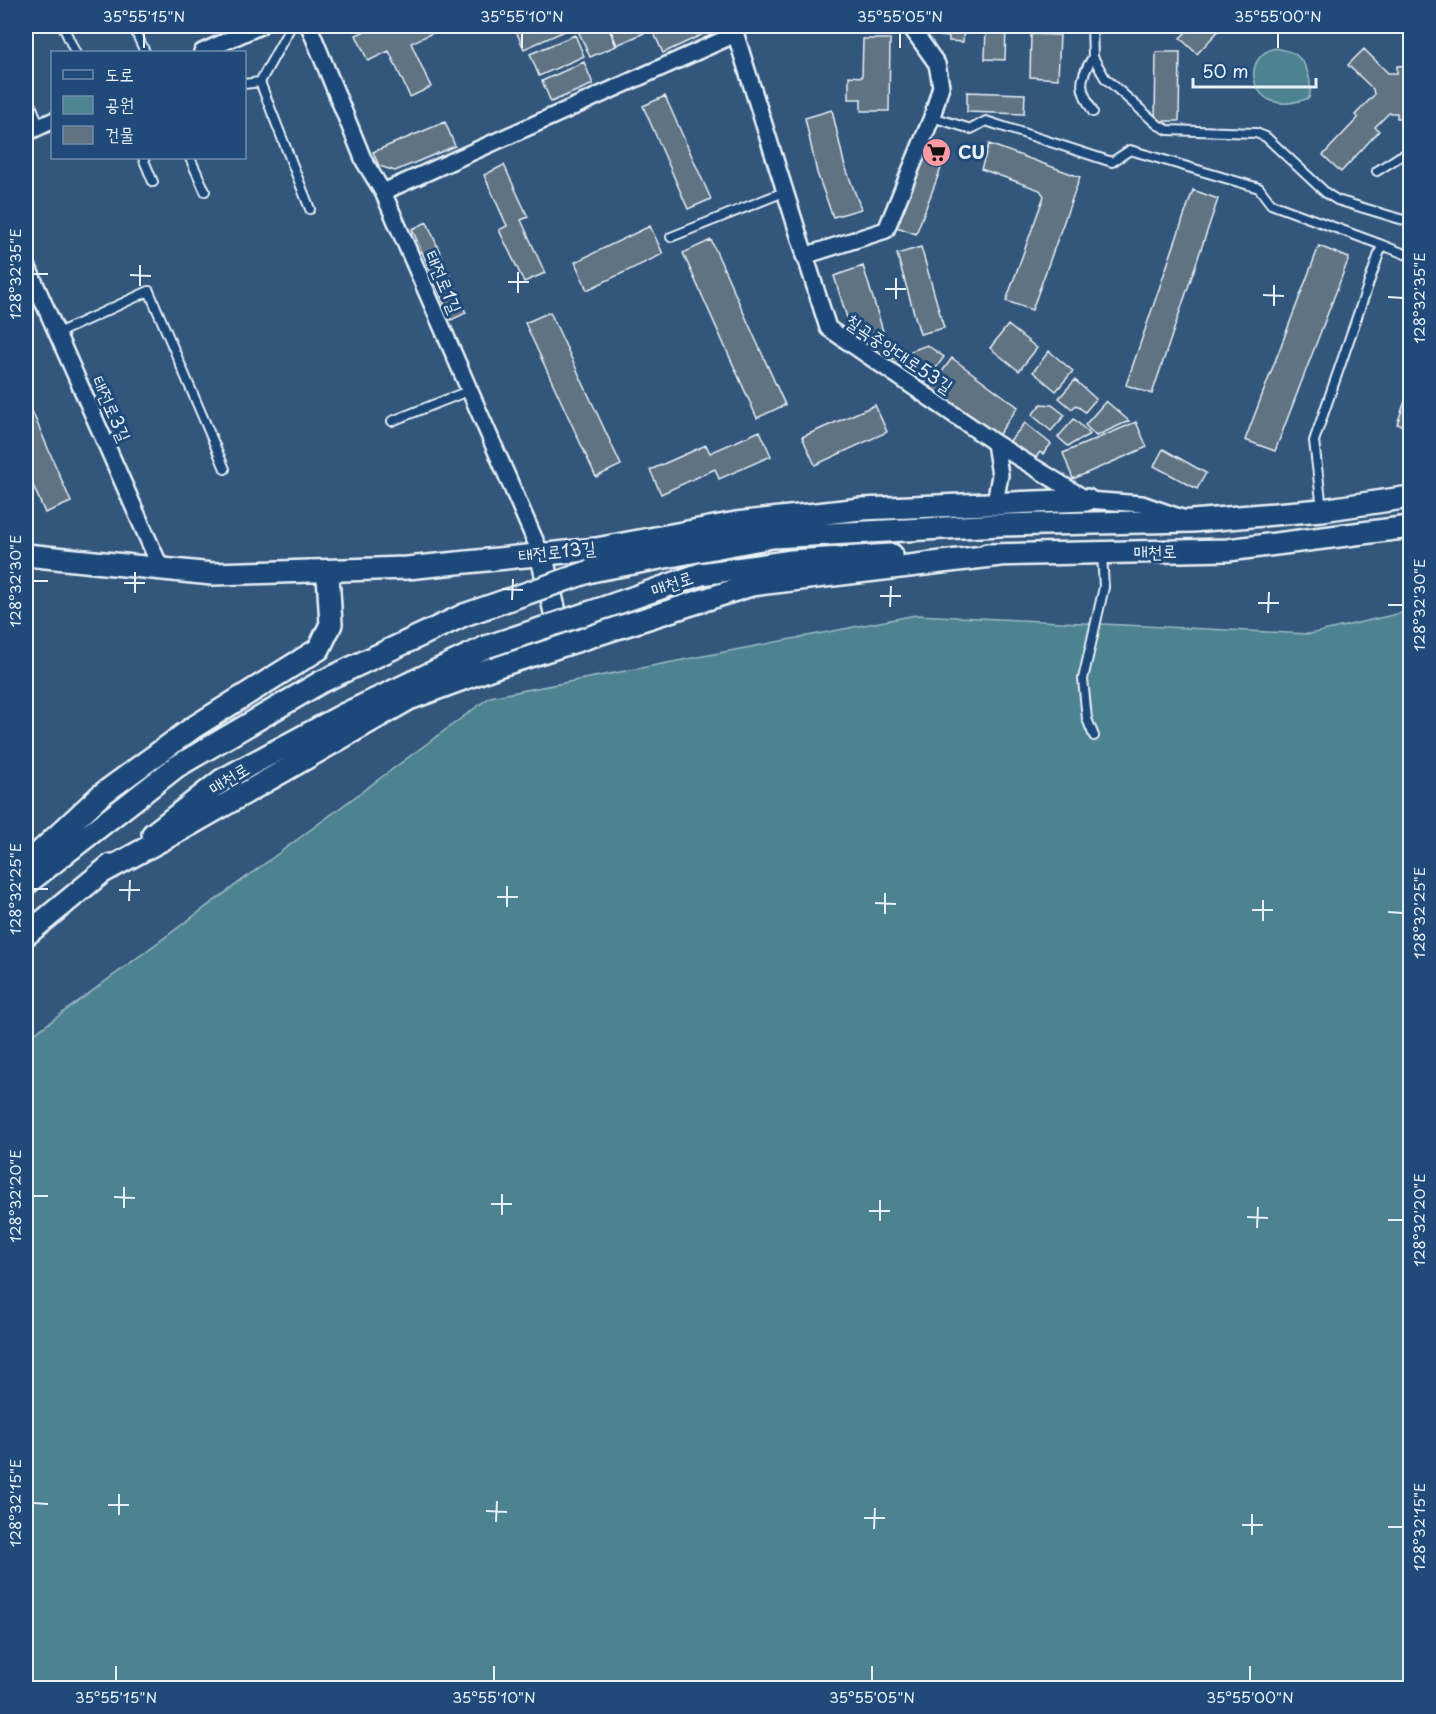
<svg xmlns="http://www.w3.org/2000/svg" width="1436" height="1714" font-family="'Playpen Sans','Poor Story',sans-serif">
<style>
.green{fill:#4e8390;stroke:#9bbac4;stroke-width:1.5}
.building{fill:#617382;stroke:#e8f1f8;stroke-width:1.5}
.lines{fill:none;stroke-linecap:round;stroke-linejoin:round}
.lane-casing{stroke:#e8f1f8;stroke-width:12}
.street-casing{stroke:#e8f1f8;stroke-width:20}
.secondary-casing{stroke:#e8f1f8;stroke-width:26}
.lane{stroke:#1f4a7a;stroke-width:8}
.street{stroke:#1f4a7a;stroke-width:15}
.secondary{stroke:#1f4a7a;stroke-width:21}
.secondary-bridge-casing{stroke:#e8f1f8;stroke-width:26;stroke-linecap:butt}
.secondary-bridge{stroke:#1f4a7a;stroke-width:21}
.ticks{fill:none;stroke:#e8f1f8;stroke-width:2}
.labels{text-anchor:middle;stroke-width:6;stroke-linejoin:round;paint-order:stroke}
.poi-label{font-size:18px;font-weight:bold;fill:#e8f1f8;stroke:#1f4a7a;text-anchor:start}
.street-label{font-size:18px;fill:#e8f1f8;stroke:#1f4a7a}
.neatline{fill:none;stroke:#e8f1f8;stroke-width:2}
.ticks-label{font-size:15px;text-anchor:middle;fill:#e8f1f8}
</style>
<rect width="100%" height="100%" fill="#33567c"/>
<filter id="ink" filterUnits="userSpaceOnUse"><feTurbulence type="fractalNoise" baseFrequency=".0167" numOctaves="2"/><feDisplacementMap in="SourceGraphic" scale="12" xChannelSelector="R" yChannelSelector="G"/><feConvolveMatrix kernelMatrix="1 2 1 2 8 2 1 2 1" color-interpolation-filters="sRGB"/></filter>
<g filter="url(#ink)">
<path class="green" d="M 1276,48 C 1282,50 1290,51 1295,54 C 1308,64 1313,83 1309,98 C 1298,102 1284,106 1272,101 C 1247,91 1247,54 1276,48 Z
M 1410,611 L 1410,1688 L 26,1688 L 26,1040 L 490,697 L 916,615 L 1310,634 Z"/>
<path class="building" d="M 376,26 L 437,26 L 439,30 L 411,43 L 431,87 L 410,97 L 389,51 L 368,61 L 356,35 Z
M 522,26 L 571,26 L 572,28 L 524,49 L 515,29 Z
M 576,26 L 608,26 L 616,46 L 590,57 Z
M 609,26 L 641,26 L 644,33 L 617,45 Z
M 665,26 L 713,26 L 714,29 L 663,53 L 653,31 Z
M 931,26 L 964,26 L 963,42 L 949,41 L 949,37 L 941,36 L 931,31 Z
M 986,26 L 1006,26 L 1005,60 L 985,59 Z
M 1192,26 L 1223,26 L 1197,54 L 1180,38 Z
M 1031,34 L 1060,35 L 1058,79 L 1030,77 Z
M 575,35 L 584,56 L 539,76 L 530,54 Z
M 863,39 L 890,39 L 889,111 L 861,111 L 861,99 L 849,99 L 849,76 L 862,77 Z
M 1364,49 L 1388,73 L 1397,73 L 1397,66 L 1410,65 L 1410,118 L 1397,118 L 1397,113 L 1389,113 L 1375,127 L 1379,131 L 1341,172 L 1323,155 L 1358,118 L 1355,115 L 1374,95 L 1373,89 L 1348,65 Z
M 1156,52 L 1180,52 L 1179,121 L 1155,121 Z
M 584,62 L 593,84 L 551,102 L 542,81 Z
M 967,92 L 1025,94 L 1024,114 L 967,112 Z
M 665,96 L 711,199 L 688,209 L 643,106 Z
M 832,110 L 844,163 L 861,209 L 833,217 L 817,173 L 805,118 Z
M 445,122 L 455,146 L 395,171 L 379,166 L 373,152 Z
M 930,140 L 949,147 L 916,234 L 897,227 Z
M 989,144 L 1080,177 L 1032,310 L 1006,301 L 1044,196 L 1040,190 L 981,169 Z
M 504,165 L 528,217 L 521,220 L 545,273 L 524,282 L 499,230 L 507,226 L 484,175 Z
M 1193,190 L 1218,199 L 1152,394 L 1126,385 Z
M 427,222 L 466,313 L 451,320 L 412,229 Z
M 650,226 L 663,254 L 587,290 L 575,262 Z
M 711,240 L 785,405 L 757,418 L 683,253 Z
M 1319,246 L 1349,258 L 1275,451 L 1245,440 Z
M 921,247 L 944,328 L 920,334 L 897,254 Z
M 863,266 L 883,331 L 869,335 L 848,321 L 834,276 Z
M 550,312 L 621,465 L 596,477 L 525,323 Z
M 1008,325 L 1037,348 L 1019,371 L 990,348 Z
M 927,345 L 944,357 L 922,387 L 890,363 L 895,357 Z
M 1049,351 L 1073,371 L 1056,391 L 1033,372 Z
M 952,358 L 1018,407 L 997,437 L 930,388 Z
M 1075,380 L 1096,399 L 1085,412 L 1076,405 L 1072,409 L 1059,398 Z
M 1410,387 L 1410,428 L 1397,424 Z
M 26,397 L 71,502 L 45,513 L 26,469 Z
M 1106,401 L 1129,421 L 1096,436 L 1085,425 Z
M 1041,404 L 1052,405 L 1065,415 L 1051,431 L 1032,415 Z
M 875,405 L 887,432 L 815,465 L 802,437 Z
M 1074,419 L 1090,434 L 1068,446 L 1058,437 Z
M 1136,422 L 1147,447 L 1073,479 L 1063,453 Z
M 1025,423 L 1051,444 L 1043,454 L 1040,452 L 1033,461 L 1009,442 Z
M 760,431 L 771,456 L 719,479 L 715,469 L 661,494 L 650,470 L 706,445 L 710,453 Z
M 1163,449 L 1206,473 L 1197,489 L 1154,466 Z"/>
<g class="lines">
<defs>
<path id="lane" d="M 63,26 L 75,52
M 133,26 L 145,52
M 291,26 L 260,82 L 310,209
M 1092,26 L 1093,57 L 1105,78 L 1158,125 L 1168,130 L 1256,133 L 1266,137 L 1326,193 L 1337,200 L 1410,222
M 244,84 L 260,82
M 26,93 L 40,127
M 1093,112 C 1079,87 1078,81 1093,57
M 932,117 L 971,129 L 986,121 L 1112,162 L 1130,150 L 1259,188 L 1271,204 L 1382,245 L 1314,441 L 1322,509
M 143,158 L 153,182
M 190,158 L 205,191
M 1377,171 L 1399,157 L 1410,153
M 671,237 L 784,192
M 1382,245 L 1410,256
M 56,334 L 149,291 L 225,469
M 392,421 L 468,391
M 1094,736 L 1087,719 L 1083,679 L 1104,587 L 1102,555"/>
<path id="street" d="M 309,26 L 364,161 L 383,192 L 541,554
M 733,26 L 828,328 L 995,443 L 1087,500 L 1142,504 L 1182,518
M 202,52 L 260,26
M 26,133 L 52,121
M 383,192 L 736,34
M 804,256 L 886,230 L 932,117 L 941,86 L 937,64 L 910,26
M 26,263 L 162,571
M 995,503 L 1000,475 L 995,443"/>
<path id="secondary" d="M 541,554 L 562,641
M 26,555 L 212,574 L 407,568 L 596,549 L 736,523 L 861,509 L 1087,500
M 987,555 L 1228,550 L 1410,527
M 591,571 L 772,537 L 1000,525 L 1192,521 L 1322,510 L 1410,497
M 609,606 L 701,574 L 792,561 L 892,555
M 153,834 L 222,780 L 343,715 L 486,647
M 26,865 L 101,795 L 194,727 L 319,649 L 331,624 L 328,575 L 330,571
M 101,873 L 193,823 L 409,699 L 498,666 L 751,585 L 1000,555
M 26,884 L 176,767 L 321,682 L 464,615
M 26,935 L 111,865"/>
</defs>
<use href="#lane" class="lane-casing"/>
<use href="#street" class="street-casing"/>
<use href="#secondary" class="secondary-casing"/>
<use href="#lane" class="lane"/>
<use href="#street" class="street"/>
<use href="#secondary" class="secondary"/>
<defs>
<path id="secondary-bridge" d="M 464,615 L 591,571
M 486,647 L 609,606"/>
</defs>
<use href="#secondary-bridge" class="secondary-bridge-casing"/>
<use href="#secondary-bridge" class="secondary-bridge"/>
</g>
</g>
<path class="ticks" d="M 144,48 L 144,33M 522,48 L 522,33M 900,48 L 900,33M 1278,48 L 1278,33M 33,274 L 48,274M 130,275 L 151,276M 508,282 L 529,282M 140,286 L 140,265M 885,289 L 906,289M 518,293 L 518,272M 1263,295 L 1284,296M 1388,297 L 1403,298M 896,299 L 896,278M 1274,306 L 1274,285M 33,581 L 48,581M 124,583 L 145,583M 502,589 L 523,590M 135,593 L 135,572M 880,596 L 901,596M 512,600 L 513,579M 1258,603 L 1279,603M 1388,605 L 1403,605M 890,607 L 891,586M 1268,613 L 1269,592M 33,889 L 48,889M 119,890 L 140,890M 497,897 L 518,897M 129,901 L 130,880M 875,903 L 896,904M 507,907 L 507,886M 1252,910 L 1273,910M 1388,912 L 1403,913M 885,914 L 885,893M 1263,921 L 1263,900M 33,1196 L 48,1196M 114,1197 L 135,1198M 491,1204 L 512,1204M 124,1208 L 124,1187M 869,1211 L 890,1211M 502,1215 L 502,1194M 1247,1217 L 1268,1218M 1388,1220 L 1403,1220M 880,1221 L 880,1200M 1257,1228 L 1258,1207M 33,1503 L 48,1504M 108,1505 L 129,1505M 486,1511 L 507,1512M 119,1515 L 119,1494M 864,1518 L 885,1518M 496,1522 L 497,1501M 1242,1525 L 1263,1525M 1388,1527 L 1403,1527M 874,1529 L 875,1508M 1252,1535 L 1252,1514M 116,1681 L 116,1666M 494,1681 L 494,1666M 872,1681 L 872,1666M 1250,1681 L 1250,1666"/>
<defs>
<symbol id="supermarket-disc" viewBox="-11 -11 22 22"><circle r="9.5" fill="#ff9aa2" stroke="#1f4a7a"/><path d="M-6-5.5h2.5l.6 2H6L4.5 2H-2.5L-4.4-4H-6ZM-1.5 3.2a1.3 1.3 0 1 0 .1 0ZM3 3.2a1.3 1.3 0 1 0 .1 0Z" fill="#111"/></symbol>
</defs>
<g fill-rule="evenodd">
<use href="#supermarket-disc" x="920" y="136" width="33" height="33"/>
</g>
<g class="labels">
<g class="poi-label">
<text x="958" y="159">CU</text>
</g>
<g class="street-label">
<text transform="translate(443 282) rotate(67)" y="6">태전로1길</text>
<text transform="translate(899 354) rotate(34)" y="6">칠곡중앙대로53길</text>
<text transform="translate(111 409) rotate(66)" y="6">태전로3길</text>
<text transform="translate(557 552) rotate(-6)" y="6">태전로13길</text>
<text transform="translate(1155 552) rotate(-1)" y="6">매천로</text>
<text transform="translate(672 584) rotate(-19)" y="6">매천로</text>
<text transform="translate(229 779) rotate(-32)" y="6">매천로</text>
</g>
</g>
<rect width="1436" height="1714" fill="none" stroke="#1f4a7a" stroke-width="66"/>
<rect x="51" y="51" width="195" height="108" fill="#1f4a7a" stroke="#6f8dac" stroke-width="1.5"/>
<rect x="63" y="70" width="30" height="9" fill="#1f4a7a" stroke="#6f8dac" stroke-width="1.5"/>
<text x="105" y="81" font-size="18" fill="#e8f1f8">도로</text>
<rect x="63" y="96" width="30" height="18" fill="#4e8390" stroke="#6f8dac" stroke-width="1.5"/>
<text x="105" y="111" font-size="18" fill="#e8f1f8">공원</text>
<rect x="63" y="126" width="30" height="18" fill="#617382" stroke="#6f8dac" stroke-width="1.5"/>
<text x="105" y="141" font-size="18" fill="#e8f1f8">건물</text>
<path d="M1193 78v9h123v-9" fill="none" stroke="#e8f1f8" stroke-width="3"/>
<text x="1202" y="78" font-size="18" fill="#e8f1f8" stroke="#1f4a7a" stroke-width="4.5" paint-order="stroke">50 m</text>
<rect x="33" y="33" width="1370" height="1648" class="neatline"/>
<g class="ticks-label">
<text x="144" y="22">35°55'15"N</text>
<text x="522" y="22">35°55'10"N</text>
<text x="900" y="22">35°55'05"N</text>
<text x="1278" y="22">35°55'00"N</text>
<text transform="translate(16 274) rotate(-90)" y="5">128°32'35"E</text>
<text transform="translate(1420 298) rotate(-90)" y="5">128°32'35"E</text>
<text transform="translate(16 581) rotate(-90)" y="5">128°32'30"E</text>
<text transform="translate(1420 605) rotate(-90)" y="5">128°32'30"E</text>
<text transform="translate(16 889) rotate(-90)" y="5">128°32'25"E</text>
<text transform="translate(1420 913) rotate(-90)" y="5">128°32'25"E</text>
<text transform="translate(16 1196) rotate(-90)" y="5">128°32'20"E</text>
<text transform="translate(1420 1220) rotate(-90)" y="5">128°32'20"E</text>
<text transform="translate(16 1503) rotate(-90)" y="5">128°32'15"E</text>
<text transform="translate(1420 1527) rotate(-90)" y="5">128°32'15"E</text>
<text x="116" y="1703">35°55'15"N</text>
<text x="494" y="1703">35°55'10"N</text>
<text x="872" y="1703">35°55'05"N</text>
<text x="1250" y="1703">35°55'00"N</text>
</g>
</svg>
